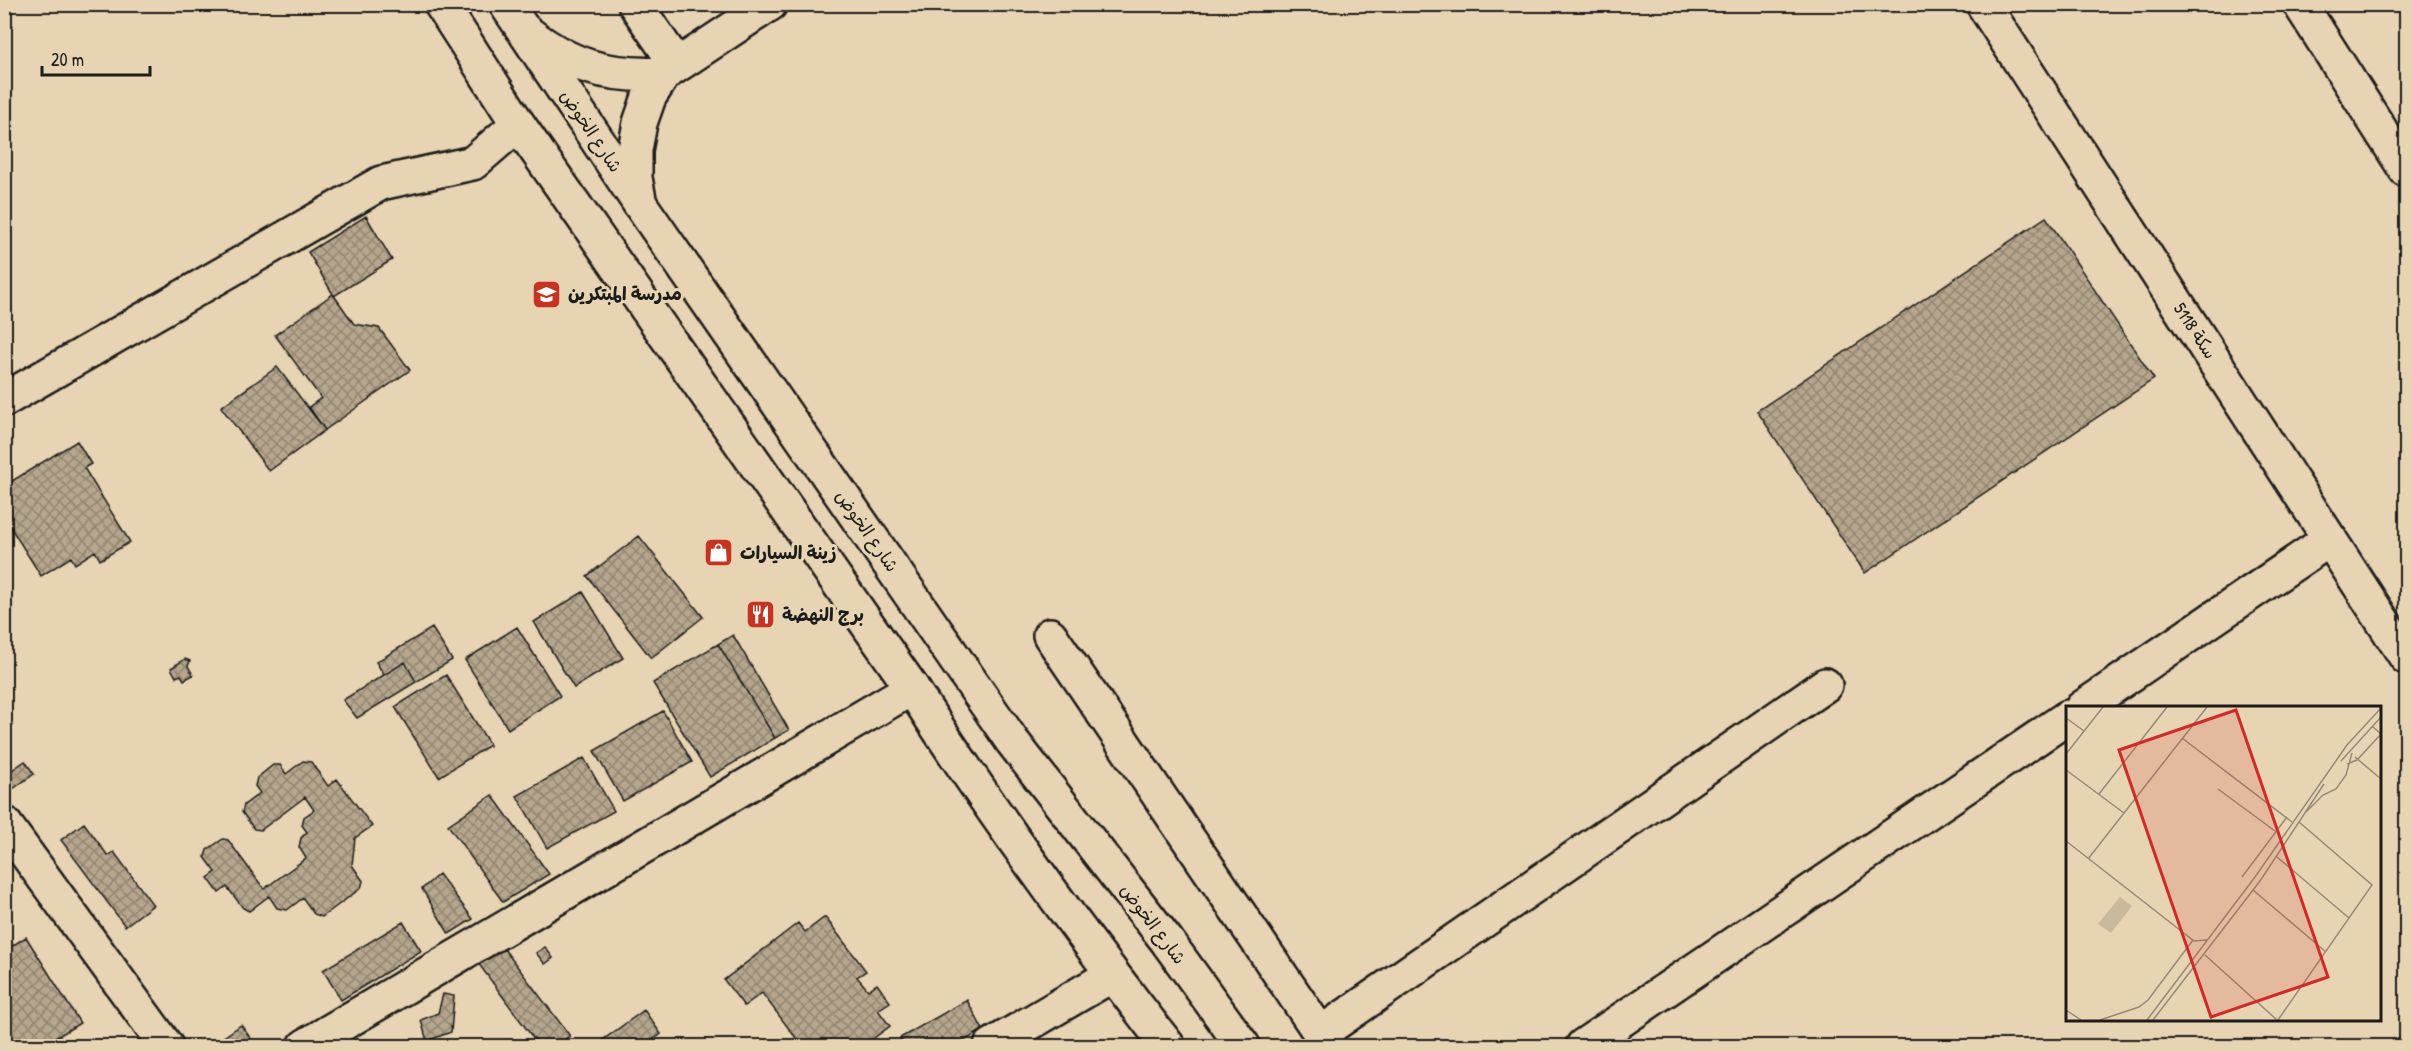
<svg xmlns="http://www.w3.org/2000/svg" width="2411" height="1051" font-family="'Patrick Hand','Playpen Sans Arabic',sans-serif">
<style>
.building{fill:url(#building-cross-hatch);stroke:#1c1c1c;stroke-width:1.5}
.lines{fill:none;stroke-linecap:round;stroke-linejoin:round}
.street-casing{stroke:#1c1c1c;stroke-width:38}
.primary-casing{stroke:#1c1c1c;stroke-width:38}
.street{stroke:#e6d4b2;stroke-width:33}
.primary{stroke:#e6d4b2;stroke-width:33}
.labels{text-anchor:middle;stroke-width:6;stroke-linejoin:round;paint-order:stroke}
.street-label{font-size:18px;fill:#1c1c1c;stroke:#e6d4b2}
.poi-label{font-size:18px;font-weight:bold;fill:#1c1c1c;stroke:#e6d4b2;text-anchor:start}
.inset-road{fill:none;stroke:#958a76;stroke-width:1.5}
.view{fill:#d62828;fill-opacity:0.15;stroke:#d62828;stroke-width:3}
.inset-edge{fill:none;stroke:#1c1c1c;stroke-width:3}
</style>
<defs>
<pattern id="building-cross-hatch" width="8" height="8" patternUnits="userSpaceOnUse" patternTransform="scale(1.5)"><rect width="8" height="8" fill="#b5a68d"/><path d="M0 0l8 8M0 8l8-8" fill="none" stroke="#928672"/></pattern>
</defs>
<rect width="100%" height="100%" fill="#e6d4b2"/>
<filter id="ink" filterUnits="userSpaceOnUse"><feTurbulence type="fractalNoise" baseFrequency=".0167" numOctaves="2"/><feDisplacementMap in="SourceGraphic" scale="12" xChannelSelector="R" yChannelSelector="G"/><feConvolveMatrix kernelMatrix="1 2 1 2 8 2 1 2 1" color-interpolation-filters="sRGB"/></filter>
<g filter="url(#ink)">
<path class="building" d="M 366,216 L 392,260 L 334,296 L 308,252 Z
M 2046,217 L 2154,379 L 1865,573 L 1757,411 Z
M 333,294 L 354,324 L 379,328 L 410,370 L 325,430 L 309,407 L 321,398 L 275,335 Z
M 277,367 L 325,430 L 269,471 L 221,407 Z
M 77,441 L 91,464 L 84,468 L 130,542 L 100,560 L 95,551 L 75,564 L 71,557 L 41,576 L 4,517 L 4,486 Z
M 639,536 L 703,617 L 651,658 L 587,576 Z
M 583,592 L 623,658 L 574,688 L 534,622 Z
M 517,627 L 560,696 L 508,729 L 465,660 Z
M 432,628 L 452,660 L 416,682 L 405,662 L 384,675 L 376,662 Z
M 733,635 L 789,730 L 775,738 L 718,644 Z
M 718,644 L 775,738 L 710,777 L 653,683 Z
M 185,659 L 190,661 L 188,666 L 193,675 L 184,680 L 181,675 L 176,677 L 171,668 Z
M 405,662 L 416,682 L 357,718 L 343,700 Z
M 446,675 L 490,745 L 439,777 L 395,707 Z
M 663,711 L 692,762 L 623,801 L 594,751 Z
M 584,758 L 614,811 L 547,848 L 517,796 Z
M 25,761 L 34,774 L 4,795 L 4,766 L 9,772 Z
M 303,761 L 311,762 L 328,786 L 337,779 L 372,826 L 355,838 L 352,865 L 363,881 L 361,888 L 322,917 L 314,914 L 303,898 L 287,910 L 277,908 L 269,896 L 249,911 L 243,908 L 227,887 L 219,893 L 208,878 L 216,872 L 205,857 L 207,850 L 223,839 L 228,840 L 264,889 L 306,858 L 299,847 L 301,838 L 307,832 L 302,825 L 304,817 L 314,810 L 305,797 L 261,830 L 254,829 L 242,812 L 244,805 L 260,793 L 255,786 L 257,778 L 273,765 L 280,765 L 286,774 Z
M 492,795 L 549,874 L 503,902 L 448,825 Z
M 84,823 L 108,856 L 114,852 L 153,905 L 125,926 L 61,840 Z
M 439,874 L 473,919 L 449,934 L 422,889 Z
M 825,917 L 866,971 L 857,977 L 868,990 L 877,984 L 890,1002 L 878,1010 L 890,1026 L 863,1046 L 802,1046 L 762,993 L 744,1006 L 724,980 L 798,923 L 805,932 Z
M 403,922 L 421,951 L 341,1000 L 323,970 Z
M 26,937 L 80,1023 L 47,1043 L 49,1046 L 15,1046 L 4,1030 L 4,968 L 8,966 L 4,961 L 4,951 Z
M 498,941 L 570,1036 L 554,1046 L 539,1046 L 473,956 Z
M 545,947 L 553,958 L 545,964 L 536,953 Z
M 443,994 L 454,996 L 451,1032 L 427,1041 L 421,1020 L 438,1013 Z
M 967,1000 L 983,1030 L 955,1046 L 905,1046 L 900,1038 Z
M 644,1010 L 661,1034 L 645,1046 L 608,1046 L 603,1040 Z
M 241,1025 L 251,1039 L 240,1046 L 226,1046 L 221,1039 Z"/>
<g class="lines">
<defs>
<path id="street" d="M 635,4 L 677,65
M 1983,4 L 2406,657
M 2300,4 L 2406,170
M 524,30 C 569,66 606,77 664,74
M 640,204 L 635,178 L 635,150 L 640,123 L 649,97 L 664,74 L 770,4
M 4,400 L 381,183 L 473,163 L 518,124
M 1050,635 L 1329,1046
M 2082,708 L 2330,539
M 4,823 L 166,1046
M 1321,1033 L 1825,685
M 305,1046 L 912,688
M 991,1046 L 1112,975
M 1583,1046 L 2068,717"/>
<path id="primary" d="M 441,4 L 518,124 L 912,688 C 991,812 1078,931 1168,1046
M 506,4 L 640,204 L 1012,741 L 1167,941 L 1243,1046"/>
</defs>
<use href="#street" class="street-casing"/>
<use href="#primary" class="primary-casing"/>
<use href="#street" class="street"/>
<use href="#primary" class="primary"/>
</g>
</g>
<defs>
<symbol id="school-square" viewBox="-11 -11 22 22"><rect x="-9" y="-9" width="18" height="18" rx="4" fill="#c8321e" stroke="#e6d4b2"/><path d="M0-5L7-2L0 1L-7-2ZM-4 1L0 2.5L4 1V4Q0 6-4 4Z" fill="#fff"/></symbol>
<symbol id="shop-square" viewBox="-11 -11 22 22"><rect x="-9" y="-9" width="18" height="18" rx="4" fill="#c8321e" stroke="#e6d4b2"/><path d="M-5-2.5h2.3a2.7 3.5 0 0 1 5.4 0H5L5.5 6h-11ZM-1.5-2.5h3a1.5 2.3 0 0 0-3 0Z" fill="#fff"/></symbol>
<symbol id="restaurant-square" viewBox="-11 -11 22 22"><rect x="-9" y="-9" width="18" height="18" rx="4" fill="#c8321e" stroke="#e6d4b2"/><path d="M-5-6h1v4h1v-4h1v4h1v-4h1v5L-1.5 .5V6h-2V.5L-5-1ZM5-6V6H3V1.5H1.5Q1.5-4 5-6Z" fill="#fff"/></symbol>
</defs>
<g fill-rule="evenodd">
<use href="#school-square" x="530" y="278" width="33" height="33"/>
<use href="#shop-square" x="702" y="536" width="33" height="33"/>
<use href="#restaurant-square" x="744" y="598" width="33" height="33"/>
</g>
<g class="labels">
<g class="street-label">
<text transform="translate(591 131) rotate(56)" y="6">شارع الخوض</text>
<text transform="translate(2195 331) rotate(57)" y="6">سكة 5118</text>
<text transform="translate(867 531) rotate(55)" y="6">شارع الخوض</text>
<text transform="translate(1153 924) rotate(53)" y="6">شارع الخوض</text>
</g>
<g class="poi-label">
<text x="568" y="300">مدرسة المبتكرين</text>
<text x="740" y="559">زينة السيارات</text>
<text x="782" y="621">برج النهضة</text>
</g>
</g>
<g transform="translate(2066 706)">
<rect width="315" height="315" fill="#e6d4b2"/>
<path d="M 54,191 L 66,200 L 45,227 L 32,218 Z" fill="#c9b99d"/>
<path class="inset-road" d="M 0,12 L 18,25M 116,32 L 226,116M 0,48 L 37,1M 289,51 L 315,73M 275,55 L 315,11M 281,58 L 291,54 L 315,28 L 306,20M 0,64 L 58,107M 152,83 L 209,125M 33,88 L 101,1M 240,106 L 257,89 L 270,83 L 280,69 L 286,47M 0,135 L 128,235 L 141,234M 211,151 L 283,212M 22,153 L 141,1M 176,171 L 221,111M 187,184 L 260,246M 139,249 L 211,314M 0,304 L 15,314M 34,314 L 73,301 L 82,294 L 127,234M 81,314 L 189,171 L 281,39 L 315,2M 87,314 L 194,175 L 258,78M 212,314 L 306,179 L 233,116"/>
<path class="view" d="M 170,4 L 262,271 L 145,311 L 53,44 Z"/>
<rect width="315" height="315" class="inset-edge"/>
</g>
<rect width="2411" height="1051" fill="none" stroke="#e6d4b2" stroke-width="24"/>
<rect x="12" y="12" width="2387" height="1027" fill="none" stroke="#1c1c1c" stroke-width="2" filter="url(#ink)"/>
<path d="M42 66v9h108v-9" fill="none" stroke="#1c1c1c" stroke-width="3"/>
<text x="51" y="66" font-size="18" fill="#1c1c1c" stroke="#e6d4b2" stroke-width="4.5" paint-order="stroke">20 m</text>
</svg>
